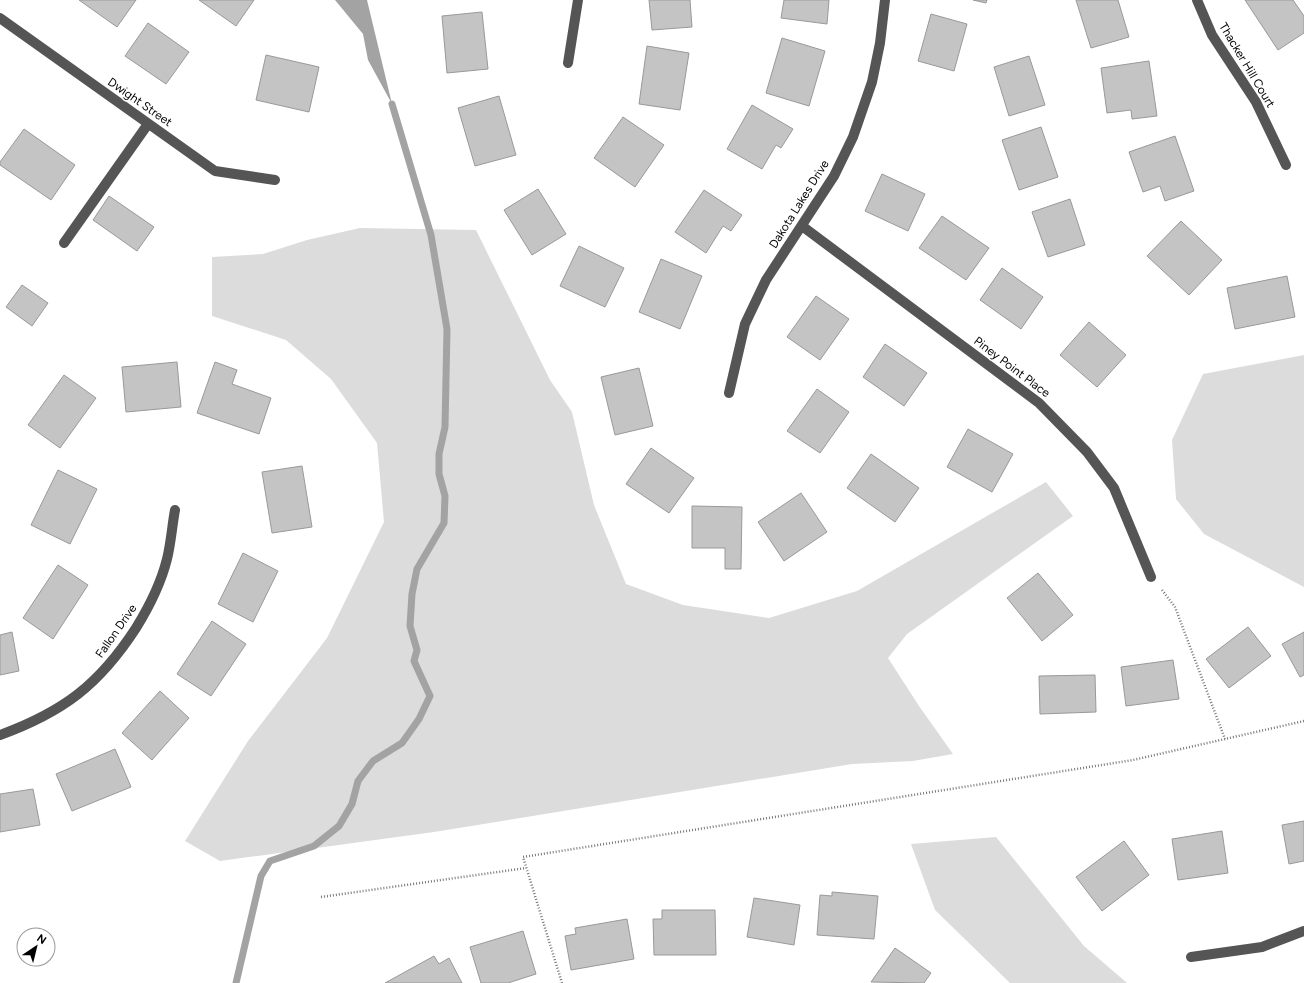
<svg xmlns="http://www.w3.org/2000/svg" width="1304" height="983" font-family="Figtree,sans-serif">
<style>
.green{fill:#dcdcdc}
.water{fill:#a3a3a3}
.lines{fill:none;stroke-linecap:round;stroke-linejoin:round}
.stream{stroke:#a3a3a3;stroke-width:7}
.building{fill:#c4c4c4;stroke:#999}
.path{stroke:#777;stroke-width:2.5;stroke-dasharray:1 2;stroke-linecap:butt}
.minor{stroke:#555;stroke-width:10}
.labels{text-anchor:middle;stroke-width:3;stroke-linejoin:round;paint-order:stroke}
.street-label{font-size:12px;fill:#000;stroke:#fff}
</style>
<rect width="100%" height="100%" fill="#fff"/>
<path class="green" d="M 360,228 L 476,230 L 550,380 L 572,412 L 594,505 L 626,584 L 683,605 L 769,618 L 857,591 L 1046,482 L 1073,516 L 907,634 L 888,658 L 919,706 L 953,754 L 913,761 L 852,764 L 434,832 L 220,861 L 185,841 L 248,741 L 327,638 L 384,522 L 377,443 L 331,379 L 286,340 L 212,316 L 212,257 L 263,254 L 307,240 Z
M 1304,355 L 1304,587 L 1204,534 L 1176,499 L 1172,440 L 1203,374 Z
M 996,837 L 1084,946 L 1127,983 L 1010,983 L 935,910 L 911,844 Z"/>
<path class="water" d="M 335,0 L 367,0 L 392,104 L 368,60 L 363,34 Z"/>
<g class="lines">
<path class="stream" d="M 236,983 L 261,876 L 270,861 L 314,846 L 339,826 L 352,804 L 358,781 L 373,761 L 402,743 L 419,719 L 430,696 L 414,661 L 417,650 L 410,626 L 412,594 L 417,569 L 444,523 L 445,496 L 439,474 L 439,454 L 445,427 L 447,329 L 431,235 L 392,104"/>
</g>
<path class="building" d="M 79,0 L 136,0 L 117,27 Z
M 199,0 L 254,0 L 236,26 Z
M 649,0 L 690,0 L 692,27 L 652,30 Z
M 784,0 L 829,0 L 827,24 L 781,18 Z
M 973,0 L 987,0 L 986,3 Z
M 1076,0 L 1118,0 L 1129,37 L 1091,48 Z
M 1245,0 L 1293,0 L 1304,16 L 1304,33 L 1278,50 Z
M 482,12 L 488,69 L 447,73 L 442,16 Z
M 931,14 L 967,24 L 954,71 L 918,61 Z
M 148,23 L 189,52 L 166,84 L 125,56 Z
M 782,38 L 825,51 L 809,106 L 766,93 Z
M 647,46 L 689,53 L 680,110 L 639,104 Z
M 266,55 L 319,67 L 309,112 L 256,100 Z
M 1029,56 L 1045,105 L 1009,116 L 994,67 Z
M 1149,61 L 1157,116 L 1132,119 L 1131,110 L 1107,113 L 1101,68 Z
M 499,96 L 516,155 L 475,166 L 458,108 Z
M 752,105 L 793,129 L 781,148 L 776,145 L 762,169 L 727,149 Z
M 623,117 L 664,145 L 635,187 L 594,158 Z
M 1041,127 L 1058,177 L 1019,190 L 1002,140 Z
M 24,129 L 75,165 L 51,200 L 0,165 L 0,162 Z
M 1175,136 L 1194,191 L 1165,201 L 1160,186 L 1143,192 L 1129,152 Z
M 882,174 L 925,194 L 908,231 L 865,211 Z
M 538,189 L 566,234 L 532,255 L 504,210 Z
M 704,190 L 742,215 L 731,231 L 723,226 L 706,253 L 675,232 Z
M 109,196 L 154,227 L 137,251 L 93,220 Z
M 1070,199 L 1085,245 L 1048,257 L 1032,212 Z
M 942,216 L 989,248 L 966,280 L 919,248 Z
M 1181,221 L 1222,260 L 1189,295 L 1147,256 Z
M 579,246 L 624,268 L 605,307 L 560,286 Z
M 661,259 L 702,276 L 680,329 L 639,312 Z
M 1002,268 L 1043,297 L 1021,329 L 980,300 Z
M 1287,276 L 1295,317 L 1235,329 L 1227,288 Z
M 22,285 L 48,303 L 32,326 L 6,307 Z
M 816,296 L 849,319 L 820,360 L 787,337 Z
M 1089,322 L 1126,355 L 1097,387 L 1060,355 Z
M 885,344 L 927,373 L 904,406 L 863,377 Z
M 177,362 L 181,407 L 126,412 L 122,367 Z
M 215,362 L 237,370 L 232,384 L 271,398 L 259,434 L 197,413 Z
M 639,368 L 653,426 L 615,435 L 601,377 Z
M 64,375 L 96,398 L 60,448 L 28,425 Z
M 817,389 L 849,412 L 820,453 L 787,431 Z
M 968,429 L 1013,454 L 992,492 L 947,467 Z
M 651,448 L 694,478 L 669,513 L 626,484 Z
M 871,454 L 919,488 L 895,522 L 847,488 Z
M 302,466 L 312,527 L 272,533 L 262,472 Z
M 58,470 L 97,489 L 70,544 L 31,525 Z
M 801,493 L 827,532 L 784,561 L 758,522 Z
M 692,506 L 742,507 L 741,569 L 725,569 L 725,548 L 692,548 Z
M 243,553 L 278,571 L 253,622 L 218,604 Z
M 58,565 L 88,585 L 53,639 L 23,618 Z
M 1038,573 L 1073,615 L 1042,641 L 1007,598 Z
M 212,621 L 246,644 L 211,696 L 177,674 Z
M 1248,627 L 1271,656 L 1229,688 L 1206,659 Z
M 12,632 L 19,671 L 0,675 L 0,635 Z
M 1304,632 L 1304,675 L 1300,677 L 1282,644 Z
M 1173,660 L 1179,699 L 1126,706 L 1121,667 Z
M 1095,675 L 1096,712 L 1040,714 L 1039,676 Z
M 160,691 L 189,718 L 152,760 L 122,733 Z
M 115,749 L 131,787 L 72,811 L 56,774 Z
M 33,789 L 40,825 L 0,832 L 0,794 Z
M 1304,821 L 1304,861 L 1289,864 L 1282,825 Z
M 1222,831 L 1228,873 L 1178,880 L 1172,839 Z
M 1124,841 L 1149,875 L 1102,911 L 1076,877 Z
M 832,892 L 878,896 L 874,939 L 817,935 L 820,895 L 832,896 Z
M 754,898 L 800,905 L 794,945 L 747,937 Z
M 662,910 L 715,910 L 716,955 L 654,955 L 653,919 L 662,919 Z
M 627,919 L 634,959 L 571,970 L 565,936 L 576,934 L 575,928 Z
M 523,931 L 536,974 L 508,983 L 481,983 L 470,947 Z
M 895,948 L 931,973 L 924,983 L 871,982 Z
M 434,956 L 439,964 L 449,958 L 462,983 L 385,983 Z"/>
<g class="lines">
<path class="path" d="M 1162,590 L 1175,607 L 1225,739
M 321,897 L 526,868
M 562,983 L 523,857 L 1133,760 L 1304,721"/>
<path class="minor" d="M 1197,0 L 1212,35 L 1256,102 L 1286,165
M 0,18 L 215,171 L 275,180
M 568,63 L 578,0
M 802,226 L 1039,403 L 1087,452 L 1114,488 L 1151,577
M 64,243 L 148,124
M 729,393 L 745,324 L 766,280 L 834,176 L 853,137 L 872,82 L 880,43 L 885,0
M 0,735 C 63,712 99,685 136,628 C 149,607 161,583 167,559 C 171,543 172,526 175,510
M 1191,957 L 1262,947 L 1304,931"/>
</g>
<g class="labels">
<g class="street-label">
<text transform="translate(1247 65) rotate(59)" y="4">Thacker Hill Court</text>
<text transform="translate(140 102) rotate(35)" y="4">Dwight Street</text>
<text transform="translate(799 204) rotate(-58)" y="4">Dakota Lakes Drive</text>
<text transform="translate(1012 367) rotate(37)" y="4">Piney Point Place</text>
<text transform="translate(116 631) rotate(-55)" y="4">Fallon Drive</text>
</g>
</g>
<g transform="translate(36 947) rotate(35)"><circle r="19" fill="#ffffff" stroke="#999999"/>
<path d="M0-3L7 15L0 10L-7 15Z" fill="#000000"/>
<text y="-6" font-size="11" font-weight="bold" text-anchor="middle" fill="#000000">N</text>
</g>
</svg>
